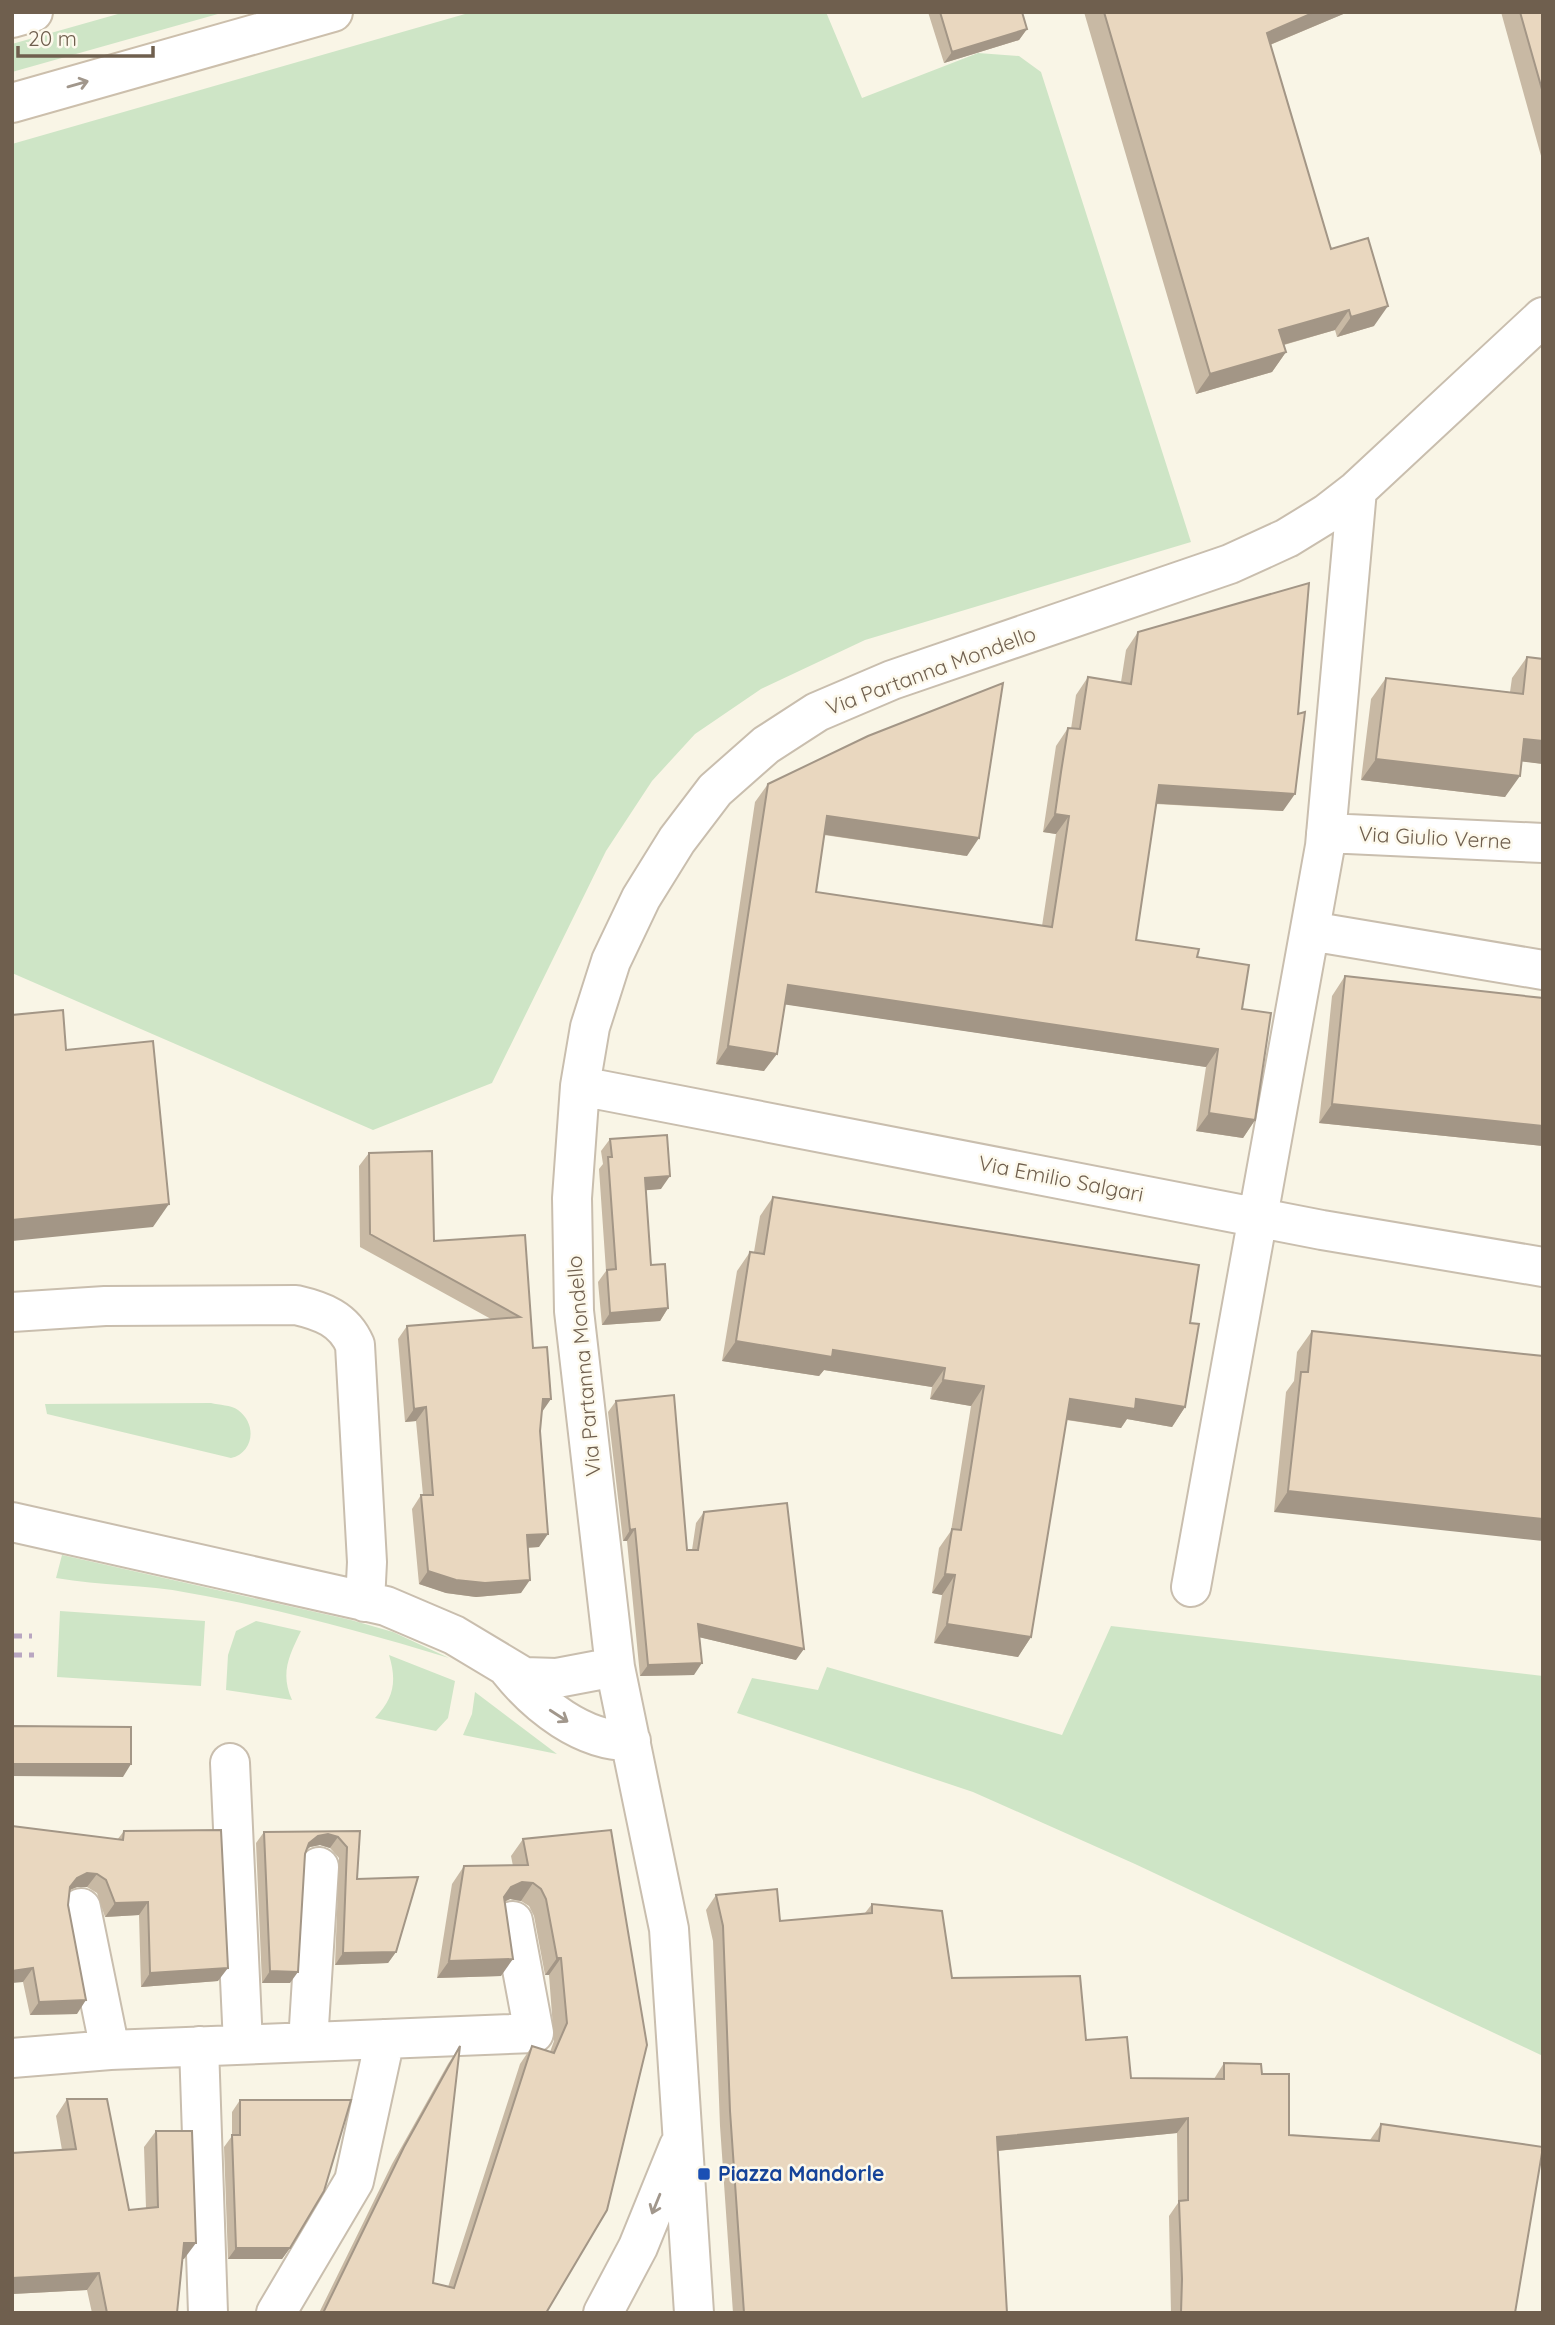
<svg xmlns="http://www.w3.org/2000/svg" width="1555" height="2325" font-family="Quicksand,sans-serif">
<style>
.green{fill:#cee5c6}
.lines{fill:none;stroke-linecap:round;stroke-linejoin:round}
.street-casing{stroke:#c9beae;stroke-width:42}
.secondary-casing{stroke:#ccbfac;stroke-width:42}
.street{stroke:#fff;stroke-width:38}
.secondary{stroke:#fff;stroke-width:38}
.rail{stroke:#b9a6c1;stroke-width:5;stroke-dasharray:10 7;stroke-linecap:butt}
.wall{fill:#c8b9a4}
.shaded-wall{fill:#a39686}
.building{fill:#e9d7bf;stroke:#a39686;stroke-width:2}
.oneway{stroke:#a1978c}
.transit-dot{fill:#1a4fb4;stroke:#fdf9ec;stroke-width:2.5}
.labels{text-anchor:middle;stroke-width:5;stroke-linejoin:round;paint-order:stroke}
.street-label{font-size:21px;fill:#6f5f4e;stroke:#fdf9ec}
.transit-label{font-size:21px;font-weight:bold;fill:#164399;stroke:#fdf9ec;text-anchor:start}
</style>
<rect width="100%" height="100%" fill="#f9f5e6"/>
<path class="green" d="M 125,12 L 225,12 L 12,72 L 12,44 Z
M 472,12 L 826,12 L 862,98 L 978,53 L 1019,56 L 1041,72 L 1191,542 L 865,640 L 761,689 L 695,734 L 652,781 L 606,851 L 492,1083 L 373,1130 L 12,973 L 12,144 Z
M 211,1403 C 219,1405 231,1405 238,1410 C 258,1425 253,1453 231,1458 L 47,1414 L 45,1404 Z
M 62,1555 L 351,1620 L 393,1632 L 449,1658 C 364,1632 276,1608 189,1593 C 145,1584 101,1586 56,1578 Z
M 60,1611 L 205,1621 L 201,1686 L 57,1677 Z
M 256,1621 L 301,1631 C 289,1656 280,1673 292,1700 L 226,1690 L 228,1655 L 236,1631 Z
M 1111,1626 L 1543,1676 L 1543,2056 L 1135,1864 L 973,1792 L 737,1713 L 752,1678 L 818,1690 L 827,1667 L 1062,1735 Z
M 389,1655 L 455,1681 L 448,1718 L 436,1731 L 375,1718 C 394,1698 397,1681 389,1655 Z
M 475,1692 L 557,1754 L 463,1735 L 472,1714 Z"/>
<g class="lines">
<defs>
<path id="street" d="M 1326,833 L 1543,843
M 1310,931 L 1543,970
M 580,1086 L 1322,1230 L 1543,1267
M 12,1312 L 105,1306 L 296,1305 C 322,1311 344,1319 355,1345 L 367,1562 L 365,1602
M 12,1522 L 386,1606 L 454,1635 L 524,1677 L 557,1678 L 615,1667
M 1191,1587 L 1325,846 L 1357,490
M 509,1670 C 537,1705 583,1742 631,1741
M 230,1763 L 243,2044
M 81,1908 L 110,2050 L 534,2033 L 513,1921
M 308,2042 L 319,1867
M 199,2046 L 208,2313
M 12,2058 L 110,2050
M 276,2313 L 354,2181 L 385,2039
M 603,2313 L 638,2247 L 679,2146
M 694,2313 L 669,1929 L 615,1667 L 574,1311 L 572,1198 L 580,1086 L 590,1027 L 611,961 L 641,898 L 677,840 L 715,790 L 766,745 L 817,712 L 892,680 L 1230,564 L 1287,538 L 1326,514 L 1357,490 L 1543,317"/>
<path id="secondary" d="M 12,18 L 33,12
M 12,103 L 333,12"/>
</defs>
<use href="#street" class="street-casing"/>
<use href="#secondary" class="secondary-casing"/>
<use href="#street" class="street"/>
<use href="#secondary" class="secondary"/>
<path class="rail" d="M 12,1636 L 32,1636
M 12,1655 L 34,1655"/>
</g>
<path class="wall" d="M 928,12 L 1022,12 L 1027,29 L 1019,40 L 944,63 Z
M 1084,12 L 1348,12 L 1270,45 L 1331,249 L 1374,326 L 1337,337 L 1335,330 L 1284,345 L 1286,352 L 1272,372 L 1196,394 Z
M 1501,12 L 1543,12 L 1543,163 Z
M 1138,632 L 1283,811 L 1156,804 L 1136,940 L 1197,957 L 1242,1009 L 1255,1120 L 1243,1138 L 1196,1131 L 1206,1067 L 785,1004 L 764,1071 L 716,1064 L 755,802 L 768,784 L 967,856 L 824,835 L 816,892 L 1042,926 L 1056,834 L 1043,832 L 1056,746 L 1068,728 L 1071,729 L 1076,695 L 1088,677 L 1121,682 L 1126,650 Z
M 1527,657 L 1543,764 L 1522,761 L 1505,797 L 1361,780 L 1371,699 L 1386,678 L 1510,692 L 1512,678 Z
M 1345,976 L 1543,998 L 1543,1146 L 1319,1123 L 1332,996 Z
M 610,1139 L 661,1189 L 646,1190 L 651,1265 L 668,1308 L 660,1321 L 602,1325 L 598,1282 L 606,1271 L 599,1169 L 603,1164 L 601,1151 Z
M 369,1153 L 434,1241 L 525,1235 L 533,1348 L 542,1412 L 540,1431 L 539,1547 L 528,1548 L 521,1593 L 476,1597 L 446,1593 L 419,1584 L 412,1509 L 421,1495 L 423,1495 L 416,1421 L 405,1422 L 398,1339 L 407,1326 L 491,1319 L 360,1247 L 359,1166 Z
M 773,1197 L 1190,1323 L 1185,1407 L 1172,1427 L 1127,1419 L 1121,1428 L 1066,1420 L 1031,1637 L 1018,1657 L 934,1643 L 942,1595 L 932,1593 L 939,1548 L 951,1531 L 971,1406 L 930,1399 L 932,1387 L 824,1370 L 819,1376 L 722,1361 L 737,1271 L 750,1252 L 754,1252 L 760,1216 Z
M 1312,1331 L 1543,1356 L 1274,1512 L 1286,1392 L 1294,1381 L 1297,1352 Z
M 616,1401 L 687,1550 L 692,1550 L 696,1523 L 704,1512 L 796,1660 L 699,1637 L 694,1675 L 640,1676 L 627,1541 L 623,1541 L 608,1412 Z
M 12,1826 L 117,1840 L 124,1831 L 218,1981 L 141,1987 L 139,1915 L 105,1917 L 97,1893 L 87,1887 L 77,1887 L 70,1890 L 68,1905 L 77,2014 L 30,2015 L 23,1982 Z
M 611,1830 L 546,2313 L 319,2313 L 392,2164 L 448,2064 L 460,2046 L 433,2283 L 448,2287 L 520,2064 L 532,2046 L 550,2052 L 554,2041 L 549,1975 L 545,1975 L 534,1916 L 529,1906 L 521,1901 L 510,1899 L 505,1902 L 501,1976 L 437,1978 L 452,1884 L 464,1866 L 513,1866 L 511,1856 L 523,1839 Z
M 360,1831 L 357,1879 L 396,1952 L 388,1963 L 335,1965 L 339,1858 L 330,1848 L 320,1845 L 310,1847 L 307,1850 L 305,1854 L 290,1983 L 262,1983 L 256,1843 L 264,1832 Z
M 716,1895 L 780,1921 L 865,1913 L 872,1904 L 952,1978 L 1086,2040 L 1131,2078 L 1214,2079 L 1224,2063 L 1262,2074 L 1289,2135 L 1370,2140 L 1381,2124 L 1515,2313 L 1171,2313 L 1169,2216 L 1178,2203 L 1177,2133 L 997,2151 L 1007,2313 L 733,2313 L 720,2126 L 713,1941 L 706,1910 Z
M 67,2099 L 129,2210 L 146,2208 L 144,2147 L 156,2131 L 184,2259 L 182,2259 L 177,2313 L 92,2313 L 87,2290 L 12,2294 L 12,2153 L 62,2150 L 56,2116 Z
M 240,2100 L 290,2248 L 282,2259 L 228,2259 L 224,2147 L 232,2136 L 232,2112 Z"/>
<path class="shaded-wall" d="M 1315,12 L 1348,12 L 1253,52 L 1267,33 Z
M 1027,29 L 1019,40 L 944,63 L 952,52 Z
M 1388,306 L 1374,326 L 1337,337 L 1351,317 Z
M 1349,310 L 1335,330 L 1265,350 L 1279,330 Z
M 1286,352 L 1272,372 L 1196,394 L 1210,374 Z
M 1524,739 L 1543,741 L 1543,764 L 1509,760 Z
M 1376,759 L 1520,776 L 1505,797 L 1361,780 Z
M 1159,785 L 1295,794 L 1283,811 L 1146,803 Z
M 1055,814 L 1069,816 L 1056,834 L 1043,832 Z
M 827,816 L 979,838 L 967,856 L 814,833 Z
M 788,985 L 1218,1049 L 1206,1067 L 775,1003 Z
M 728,1046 L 777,1054 L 764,1071 L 716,1064 Z
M 1332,1104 L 1543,1126 L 1543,1146 L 1319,1123 Z
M 1209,1113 L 1255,1120 L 1243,1138 L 1196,1131 Z
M 670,1176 L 661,1189 L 637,1191 L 645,1178 Z
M 169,1204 L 153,1227 L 12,1241 L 12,1220 Z
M 668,1308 L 660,1321 L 602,1325 L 610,1313 Z
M 736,1341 L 833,1350 L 945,1368 L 932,1387 L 824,1370 L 819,1376 L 722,1361 Z
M 943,1380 L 984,1386 L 971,1406 L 930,1399 Z
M 543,1399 L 551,1399 L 542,1412 Z
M 1070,1399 L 1136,1399 L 1185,1407 L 1172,1427 L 1127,1419 L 1121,1428 L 1056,1418 Z
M 426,1407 L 416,1421 L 405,1422 L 414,1409 Z
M 1288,1491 L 1543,1519 L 1543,1541 L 1274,1512 Z
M 635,1529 L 627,1541 L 623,1541 L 630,1530 Z
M 548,1534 L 539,1547 L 517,1548 L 527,1535 Z
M 428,1571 L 530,1580 L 521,1593 L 476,1597 L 446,1593 L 419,1584 Z
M 945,1574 L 955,1575 L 942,1595 L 932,1593 Z
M 698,1624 L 804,1649 L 796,1660 L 690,1635 Z
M 947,1624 L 1031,1637 L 1018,1657 L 934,1643 Z
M 702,1663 L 694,1675 L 640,1676 L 648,1665 Z
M 12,1764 L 131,1764 L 123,1777 L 12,1776 Z
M 328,1834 L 338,1837 L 330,1848 L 320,1845 L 310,1847 L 301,1854 L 309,1843 L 318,1836 Z
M 87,1873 L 97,1874 L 87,1887 L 77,1887 L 67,1891 L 77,1878 Z
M 522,1882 L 533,1883 L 521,1901 L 510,1899 L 499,1904 L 511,1887 Z
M 148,1902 L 139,1915 L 105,1917 L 115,1903 Z
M 396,1952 L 388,1963 L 335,1965 L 343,1953 Z
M 557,1958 L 561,1958 L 549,1975 L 545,1975 Z
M 513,1959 L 501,1976 L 437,1978 L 449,1961 Z
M 33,1968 L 23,1982 L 12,1983 L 12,1971 Z
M 228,1968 L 218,1981 L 141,1987 L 150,1973 Z
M 270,1971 L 298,1972 L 290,1983 L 262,1983 Z
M 86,2000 L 77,2014 L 30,2015 L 39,2002 Z
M 1188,2118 L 1177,2133 L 986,2152 L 997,2137 Z
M 184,2243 L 196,2243 L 184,2259 L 172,2259 Z
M 236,2248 L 290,2248 L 282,2259 L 228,2259 Z
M 99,2273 L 87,2290 L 12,2294 L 12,2278 Z"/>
<path class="building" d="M 940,12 L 1022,12 L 1027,29 L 952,52 Z
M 1104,12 L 1315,12 L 1267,33 L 1331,249 L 1368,238 L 1388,306 L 1351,317 L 1349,310 L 1279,330 L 1286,352 L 1210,374 Z
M 1520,12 L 1543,12 L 1543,93 Z
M 1309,583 L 1298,714 L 1305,712 L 1295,794 L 1159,785 L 1136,940 L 1199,949 L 1197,957 L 1249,965 L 1242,1009 L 1271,1013 L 1255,1120 L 1209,1113 L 1218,1049 L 788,985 L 777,1054 L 728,1046 L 768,784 L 868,736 L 1003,683 L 979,838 L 827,816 L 816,892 L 1052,927 L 1069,816 L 1055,814 L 1061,772 L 1068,728 L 1080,729 L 1088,677 L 1131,684 L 1138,632 Z
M 1527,657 L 1543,659 L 1543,741 L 1524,739 L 1520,776 L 1376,759 L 1386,678 L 1523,694 Z
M 1345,976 L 1543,998 L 1543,1126 L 1332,1104 Z
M 63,1010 L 66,1050 L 153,1041 L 169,1204 L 12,1220 L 12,1015 Z
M 667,1135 L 670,1176 L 645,1178 L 651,1265 L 665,1264 L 668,1308 L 610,1313 L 607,1270 L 616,1269 L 608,1157 L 612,1157 L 610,1139 Z
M 432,1151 L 434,1241 L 525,1235 L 533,1348 L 547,1347 L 551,1399 L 543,1399 L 540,1431 L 548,1534 L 527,1535 L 530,1580 L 485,1583 L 456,1580 L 428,1571 L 421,1495 L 433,1495 L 426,1407 L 414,1409 L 407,1326 L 520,1317 L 370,1234 L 369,1153 Z
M 773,1197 L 1199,1265 L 1190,1323 L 1199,1324 L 1185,1407 L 1136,1399 L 1135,1409 L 1070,1399 L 1031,1637 L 947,1624 L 955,1575 L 945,1574 L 952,1529 L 961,1530 L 984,1386 L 943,1380 L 945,1368 L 833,1350 L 832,1357 L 736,1341 L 750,1252 L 764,1254 Z
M 1312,1331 L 1543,1356 L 1543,1519 L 1288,1491 L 1301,1372 L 1308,1372 Z
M 674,1395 L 687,1550 L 698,1550 L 704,1512 L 787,1503 L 804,1649 L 698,1624 L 702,1663 L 648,1665 L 635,1529 L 630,1530 L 616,1401 Z
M 12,1726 L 131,1727 L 131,1764 L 12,1764 Z
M 12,1826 L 123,1840 L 124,1831 L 221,1830 L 228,1968 L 150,1973 L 148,1902 L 115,1903 L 106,1880 L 97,1874 L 87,1873 L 77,1878 L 70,1887 L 68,1905 L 86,2000 L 39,2002 L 33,1968 L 12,1971 Z
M 611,1830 L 647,2045 L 607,2210 L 546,2313 L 323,2313 L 404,2147 L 460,2046 L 433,2283 L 454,2288 L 532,2046 L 554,2053 L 567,2023 L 561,1958 L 557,1958 L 546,1899 L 541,1889 L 533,1883 L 522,1882 L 511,1887 L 504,1897 L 513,1959 L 449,1961 L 464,1866 L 528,1865 L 523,1839 Z
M 360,1831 L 357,1879 L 418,1877 L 396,1952 L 343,1953 L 347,1847 L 338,1837 L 328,1834 L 318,1836 L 309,1843 L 305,1854 L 298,1972 L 270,1971 L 264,1832 Z
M 777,1889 L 780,1921 L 872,1913 L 872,1904 L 942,1911 L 952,1978 L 1080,1976 L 1086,2040 L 1127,2037 L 1131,2078 L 1224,2079 L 1224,2063 L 1261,2064 L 1262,2074 L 1289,2074 L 1289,2135 L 1379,2141 L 1381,2124 L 1543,2147 L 1515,2313 L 1181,2313 L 1182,2279 L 1179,2201 L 1188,2200 L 1188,2118 L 997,2137 L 1007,2313 L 744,2313 L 730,2111 L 723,1926 L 716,1895 Z
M 67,2099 L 107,2099 L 129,2210 L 158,2207 L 156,2131 L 192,2131 L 196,2243 L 184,2243 L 177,2313 L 107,2313 L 99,2273 L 12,2278 L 12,2153 L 76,2149 Z
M 240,2100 L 351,2100 L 324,2191 L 290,2248 L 236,2248 L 232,2135 L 240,2135 Z"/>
<defs><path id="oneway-shaft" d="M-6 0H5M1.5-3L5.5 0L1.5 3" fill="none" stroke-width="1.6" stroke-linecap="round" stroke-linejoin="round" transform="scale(1.75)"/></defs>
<g class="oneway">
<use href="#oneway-shaft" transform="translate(78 84) rotate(-16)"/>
<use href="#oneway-shaft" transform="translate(559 1716) rotate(33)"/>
<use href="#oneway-shaft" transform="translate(656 2204) rotate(112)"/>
</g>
<rect class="transit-dot" x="697" y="2167" width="14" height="14" rx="3.5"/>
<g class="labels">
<g class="street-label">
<text transform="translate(931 671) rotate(-20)" y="7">Via Partanna Mondello</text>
<text transform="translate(1435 838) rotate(3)" y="7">Via Giulio Verne</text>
<text transform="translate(1061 1179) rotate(11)" y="7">Via Emilio Salgari</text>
<text transform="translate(584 1366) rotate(-95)" y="7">Via Partanna Mondello</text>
</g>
<g class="transit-label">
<text x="718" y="2181">Piazza Mandorle</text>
</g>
</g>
<rect width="1555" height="2325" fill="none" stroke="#6f5f4e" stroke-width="28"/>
<path d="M18 46v10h135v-10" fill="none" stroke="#6f5f4e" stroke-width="3.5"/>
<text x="28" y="46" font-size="21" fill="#6f5f4e" stroke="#fdf9ec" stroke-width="5" paint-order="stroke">20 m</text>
</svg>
